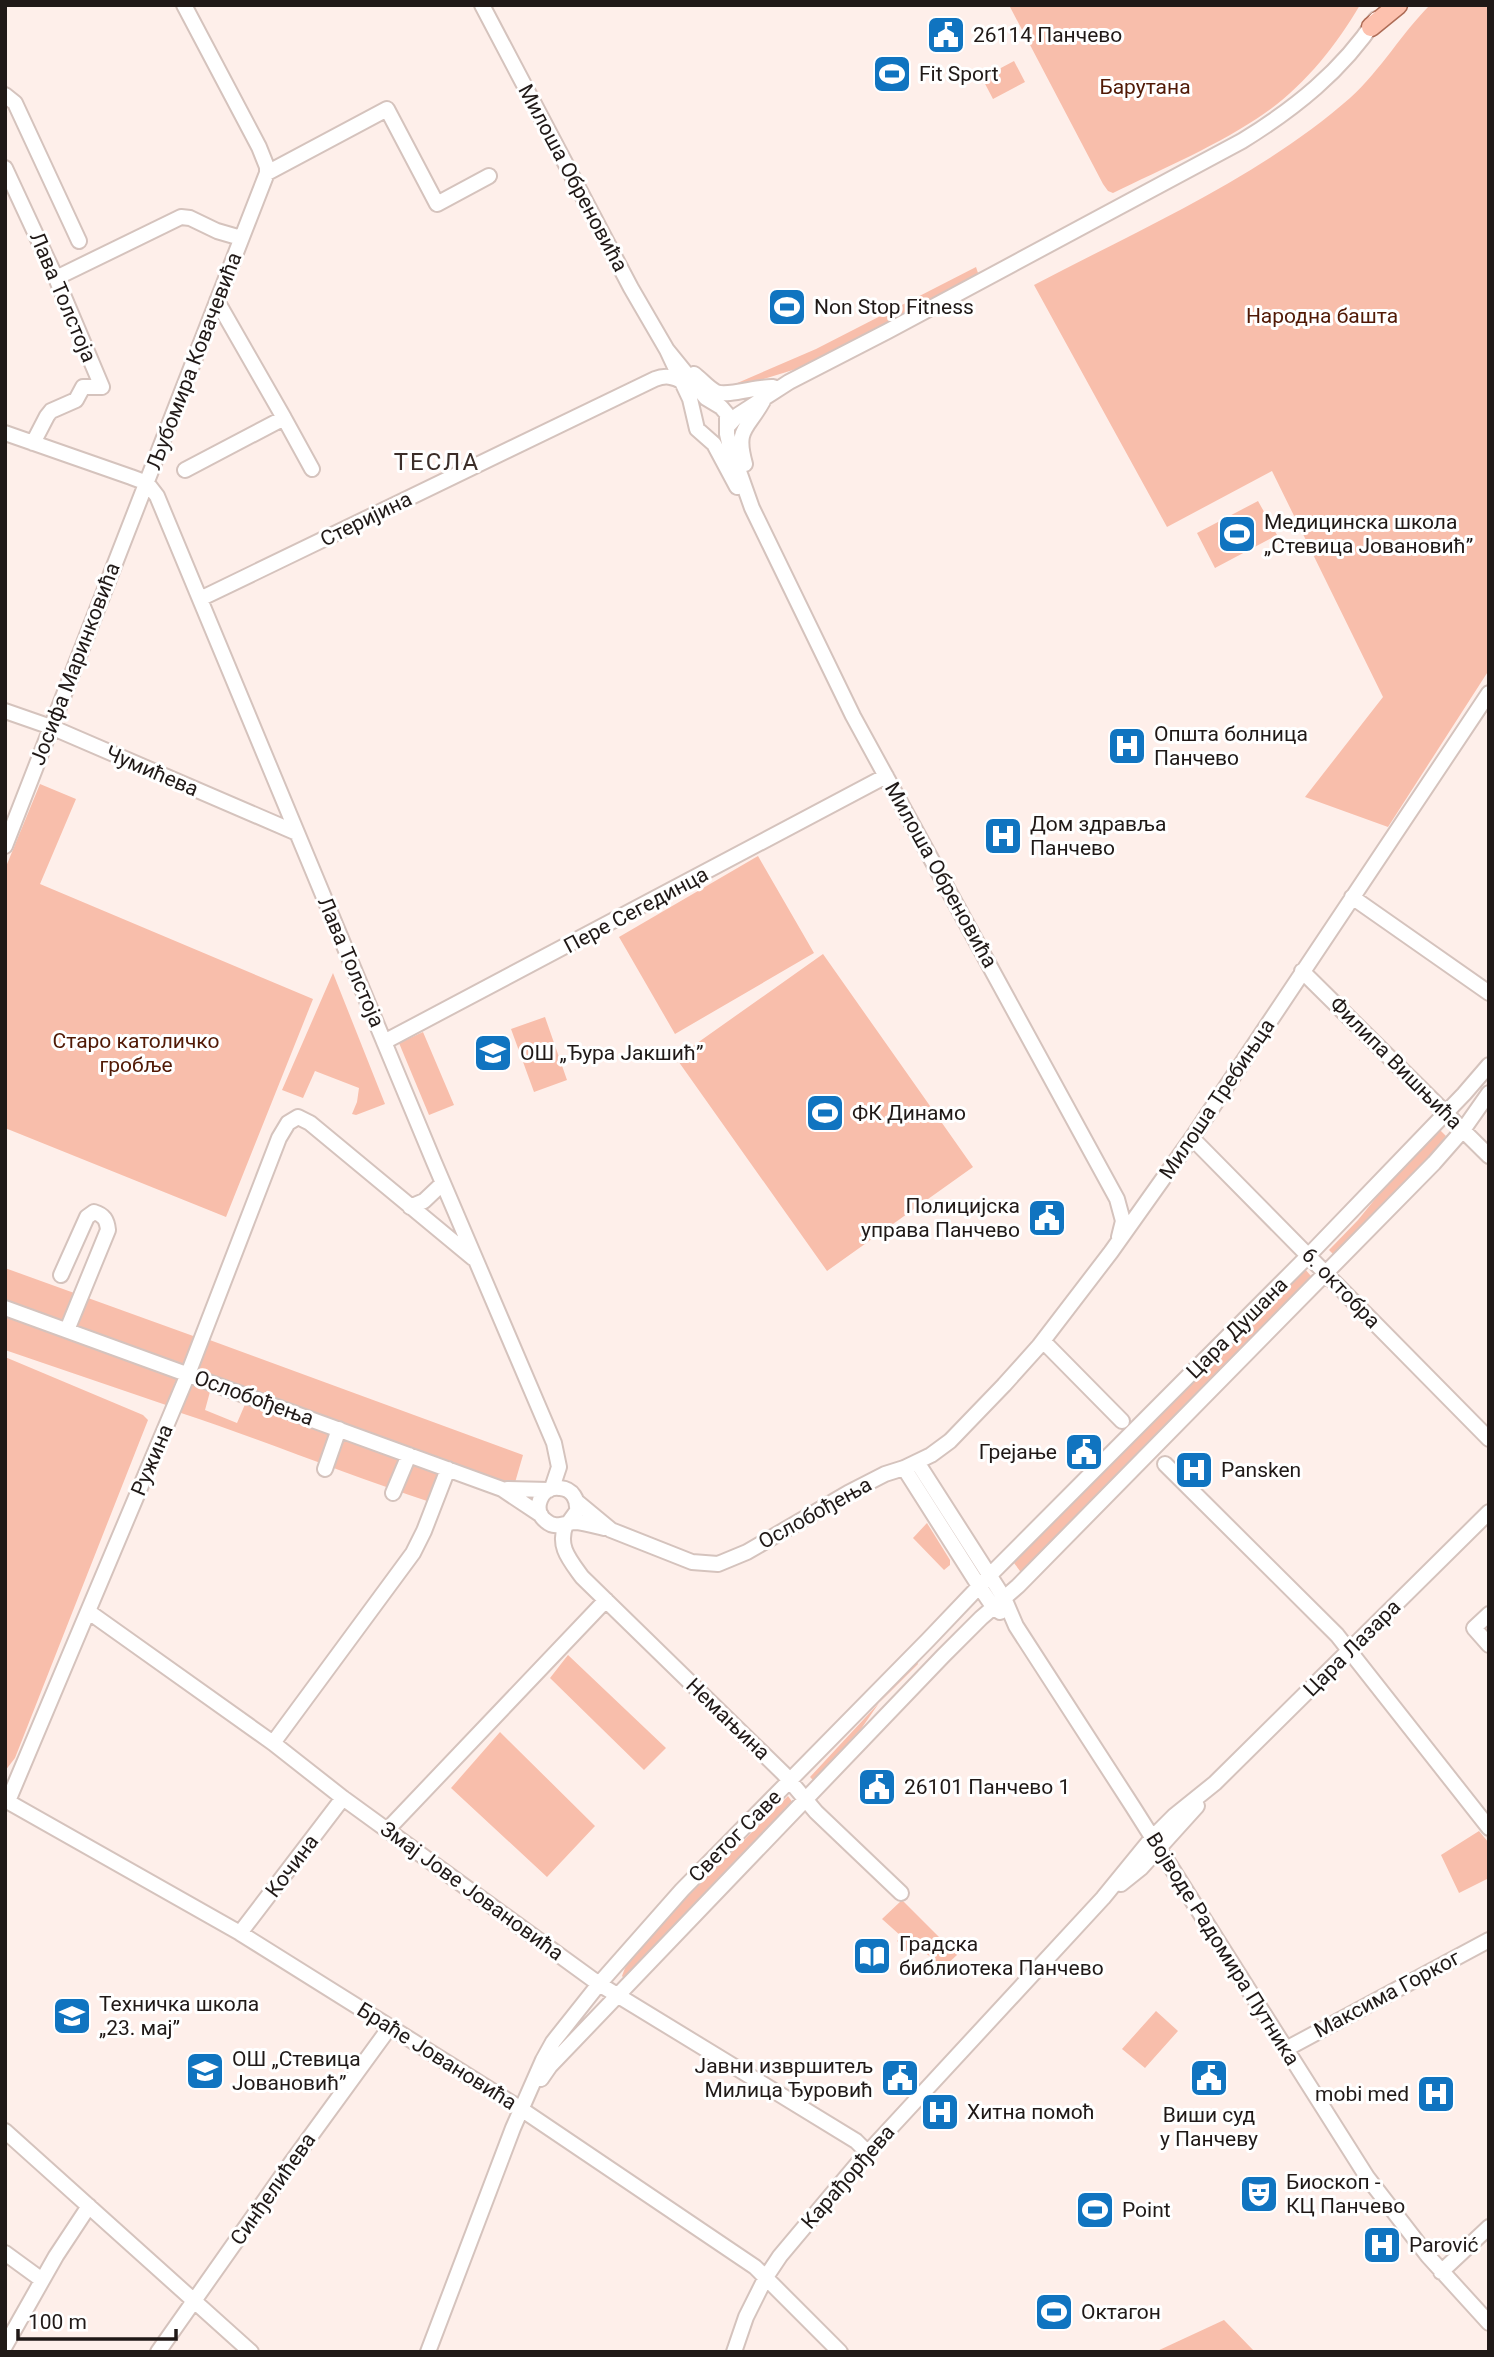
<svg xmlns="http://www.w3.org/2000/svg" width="1494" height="2357" font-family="Roboto,sans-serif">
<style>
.green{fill:#f8beab}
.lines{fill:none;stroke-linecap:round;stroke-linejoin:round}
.minor-casing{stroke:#d5c3bd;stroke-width:18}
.major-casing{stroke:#ae6c56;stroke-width:21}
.minor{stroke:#fff;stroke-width:14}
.major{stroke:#fdc1ae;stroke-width:18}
.labels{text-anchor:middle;stroke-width:6;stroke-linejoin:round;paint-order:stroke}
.poi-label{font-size:21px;fill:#201917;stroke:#fff;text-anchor:start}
.park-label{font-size:21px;fill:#511905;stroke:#fff}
.street-label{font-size:21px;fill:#201917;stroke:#fff}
.quarter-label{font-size:24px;letter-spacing:2px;fill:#3b2d28;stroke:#fff}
</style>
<rect width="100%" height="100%" fill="#feefea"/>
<path class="green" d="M 1009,5 L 1360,5 C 1335,47 1305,85 1265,113 C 1221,144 1162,169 1113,193 L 1108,191 L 1103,184 Z
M 1430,5 L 1489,5 L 1489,670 L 1388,827 L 1305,797 L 1383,697 L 1272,471 L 1167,527 L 1034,285 C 1140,229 1259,178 1350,98 C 1381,70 1401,34 1430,5 Z
M 1014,61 L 1025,82 L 993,99 L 982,78 Z
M 976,267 L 978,273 L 920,309 L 806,366 L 737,387 L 735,384 L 816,349 Z
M 1258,501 L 1277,535 L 1215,568 L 1197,533 Z
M 40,784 L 76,799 L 40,884 L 313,999 L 226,1217 L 5,1128 L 5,869 Z
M 758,856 L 814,953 L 675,1034 L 619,937 Z
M 823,954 L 973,1167 L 827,1271 L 676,1058 Z
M 333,973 L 385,1104 L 356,1115 L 352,1114 L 357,1102 L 359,1088 L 315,1071 L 303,1098 L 282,1090 Z
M 545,1017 L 567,1080 L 534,1092 L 511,1029 Z
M 423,1032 L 454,1105 L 429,1115 L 399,1043 Z
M 1440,1130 L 1446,1136 L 1404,1188 L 1336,1257 L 1329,1250 L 1358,1220 L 1388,1183 Z
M 5,1268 L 196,1337 L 183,1367 L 5,1304 Z
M 1304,1268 L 1311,1276 L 1270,1323 L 1023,1575 L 1014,1563 Z
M 5,1316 L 177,1378 L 166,1405 L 5,1350 Z
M 207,1339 L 523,1455 L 514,1486 L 195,1372 Z
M 5,1357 L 143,1415 L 148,1420 L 15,1758 L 5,1771 Z
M 189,1380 L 211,1388 L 205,1410 L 237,1423 L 246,1402 L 441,1472 L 430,1502 C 345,1474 263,1440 178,1412 Z
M 927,1523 L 950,1560 L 950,1565 L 944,1570 L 913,1538 Z
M 568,1655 L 666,1748 L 644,1770 L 550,1678 Z
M 917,1662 L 918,1664 L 879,1703 L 861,1729 L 813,1780 L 810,1777 Z
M 500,1732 L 595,1826 L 547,1877 L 451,1788 Z
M 788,1796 L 793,1803 L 626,1981 L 622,1976 L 625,1968 L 663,1921 Z
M 1479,1831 L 1489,1843 L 1489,1878 L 1459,1893 L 1441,1855 Z
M 902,1900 L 957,1955 L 944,1967 L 920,1949 L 912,1956 L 897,1941 L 901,1936 L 882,1919 Z
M 1156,2011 L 1178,2031 L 1145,2068 L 1122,2049 Z
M 1224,2320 L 1255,2352 L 1155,2352 Z"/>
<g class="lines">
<defs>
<path id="minor" d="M 482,5 L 631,288 L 667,350 L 690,399 L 697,429 L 714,444 L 737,487
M 5,95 L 15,103 L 79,241
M 5,168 L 56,278 L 102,387 L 83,387 L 76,400 L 51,411 L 47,416 L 33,443
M 267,173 L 387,109 L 437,204 L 489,176
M 56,278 L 181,217 L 190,218 L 217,231 L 241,238
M 667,350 L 706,398 L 721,407 L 727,414 L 727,434 L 729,443 L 752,508 L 853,716 L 1117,1199 L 1123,1221 L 1119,1237
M 694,374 C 701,379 708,388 716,392 C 728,397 757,386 773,387
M 284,418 L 312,469
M 728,426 L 738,415 L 789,382 L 888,331 L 1242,141 C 1294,109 1342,71 1376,19
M 5,433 L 131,477 L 147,483 L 157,496 L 434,1162 L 554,1443 L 559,1467 L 552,1488
M 745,464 C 735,428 747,430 763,401
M 185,470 L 284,418 L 217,301
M 202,598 L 655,379 C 665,375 673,376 683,382
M 5,711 L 51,727 L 297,833
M 5,846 L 267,173 L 267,167 L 259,147 L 184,5
M 1352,897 L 1489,993
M 1302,971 L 1489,1156
M 384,1042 L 886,776
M 1192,1138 L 1489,1439
M 410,1207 L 424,1201 L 443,1183
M 61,1275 L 87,1217 L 94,1212 C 104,1215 107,1220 108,1230 L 67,1330
M 5,1308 L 502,1489 L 541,1515
M 1043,1341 L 1122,1421
M 917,1462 L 1004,1598 L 1016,1626 L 1133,1807 L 1367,2177 L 1428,2256 L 1489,2323
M 1165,1464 L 1337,1635 L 1489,1828
M 904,1468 L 979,1586 L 994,1608 L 1000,1612
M 325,1469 L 339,1429
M 507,1489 L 549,1490
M 393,1493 L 409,1455
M 576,1501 L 611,1530 L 692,1562 L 718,1564 L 747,1552 L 848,1493 L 885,1474 L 904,1468 L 931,1455 L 950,1441 L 1004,1385 L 1039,1346 L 1111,1252 L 1192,1138 L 1489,693
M 569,1522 L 577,1511 C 578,1500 573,1489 560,1488 C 541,1485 531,1510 546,1521 C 556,1530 566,1522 577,1522 C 586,1523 595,1526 604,1528
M 566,1524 C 557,1546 569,1559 582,1577 L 784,1774 L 816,1812 L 901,1893
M 89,1612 L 273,1743 L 343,1798 L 599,1984 L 856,2141 L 867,2152
M 1489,1614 L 1474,1628 L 1489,1645
M 273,1743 L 413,1553 L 424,1531 L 448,1469
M 5,1800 L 240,1933 L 521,2109 L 755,2267 L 840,2352
M 8,1801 L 188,1374 L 279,1138 L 288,1123 L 298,1117 L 310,1123 L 473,1258
M 388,1829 L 606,1600
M 1121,1884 L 1141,1868 L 1197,1806
M 240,1933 L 343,1798
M 1286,2049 L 1489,1940
M 541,2079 L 550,2066 L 943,1656 L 981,1618 L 1018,1586 L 1434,1163 L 1463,1130 L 1489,1093
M 5,2131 L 251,2352
M 5,2253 L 42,2280
M 1441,2272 L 1489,2227
M 5,2346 L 56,2256 L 89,2206
M 158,2352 L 291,2163 L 390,2027
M 428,2352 L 513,2128 L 543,2060 L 553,2042 L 599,1984 L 682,1890 L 928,1640 L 989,1576 L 1309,1255 L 1464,1094 L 1489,1065
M 734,2352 L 746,2317 L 766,2277 L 780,2256 L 859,2162 L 1103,1898 L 1152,1838 L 1174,1816 L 1215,1783 L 1489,1512"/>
<path id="major" d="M 1371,27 L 1398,5"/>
</defs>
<use href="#minor" class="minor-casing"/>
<use href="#major" class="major-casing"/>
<use href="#minor" class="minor"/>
<use href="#major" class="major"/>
</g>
<defs>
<symbol id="civic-square" viewBox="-11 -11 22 22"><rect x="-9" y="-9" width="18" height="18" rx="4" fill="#1074c0" stroke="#fff"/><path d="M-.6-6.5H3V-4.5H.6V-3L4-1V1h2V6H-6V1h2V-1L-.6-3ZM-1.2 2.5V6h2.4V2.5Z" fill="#fff"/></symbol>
<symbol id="stadium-square" viewBox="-11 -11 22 22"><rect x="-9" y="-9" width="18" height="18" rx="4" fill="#1074c0" stroke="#fff"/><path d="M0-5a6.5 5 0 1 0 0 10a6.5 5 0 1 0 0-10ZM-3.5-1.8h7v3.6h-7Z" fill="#fff"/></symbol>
<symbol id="hospital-square" viewBox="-11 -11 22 22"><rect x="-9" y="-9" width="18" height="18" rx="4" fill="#1074c0" stroke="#fff"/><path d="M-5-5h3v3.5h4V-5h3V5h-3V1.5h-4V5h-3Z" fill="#fff"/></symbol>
<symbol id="school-square" viewBox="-11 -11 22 22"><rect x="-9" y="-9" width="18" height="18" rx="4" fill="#1074c0" stroke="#fff"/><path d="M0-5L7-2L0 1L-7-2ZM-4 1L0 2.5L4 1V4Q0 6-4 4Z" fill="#fff"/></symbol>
<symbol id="library-square" viewBox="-11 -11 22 22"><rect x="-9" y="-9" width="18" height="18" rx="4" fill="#1074c0" stroke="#fff"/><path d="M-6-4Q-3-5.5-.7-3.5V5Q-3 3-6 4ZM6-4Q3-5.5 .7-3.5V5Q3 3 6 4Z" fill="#fff"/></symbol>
<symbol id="theatre-square" viewBox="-11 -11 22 22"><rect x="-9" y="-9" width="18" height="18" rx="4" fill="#1074c0" stroke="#fff"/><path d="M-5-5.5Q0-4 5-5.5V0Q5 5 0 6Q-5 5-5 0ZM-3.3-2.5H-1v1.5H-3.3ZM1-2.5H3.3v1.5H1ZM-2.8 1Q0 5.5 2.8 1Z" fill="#fff"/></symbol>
</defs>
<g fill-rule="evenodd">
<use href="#civic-square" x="924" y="13" width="44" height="44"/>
<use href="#stadium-square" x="870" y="52" width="44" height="44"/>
<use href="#stadium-square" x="765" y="285" width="44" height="44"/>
<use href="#stadium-square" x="1215" y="512" width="44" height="44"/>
<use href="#hospital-square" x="1105" y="724" width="44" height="44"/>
<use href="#hospital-square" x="981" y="814" width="44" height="44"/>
<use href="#school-square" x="471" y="1031" width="44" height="44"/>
<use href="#stadium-square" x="803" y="1091" width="44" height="44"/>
<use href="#civic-square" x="1025" y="1196" width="44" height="44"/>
<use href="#civic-square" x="1062" y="1430" width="44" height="44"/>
<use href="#hospital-square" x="1172" y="1448" width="44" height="44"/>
<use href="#civic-square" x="855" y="1765" width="44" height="44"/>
<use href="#library-square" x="850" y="1934" width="44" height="44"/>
<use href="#school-square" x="50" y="1994" width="44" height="44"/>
<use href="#school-square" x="183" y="2049" width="44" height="44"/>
<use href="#civic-square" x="878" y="2056" width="44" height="44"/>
<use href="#civic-square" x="1187" y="2056" width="44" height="44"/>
<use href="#hospital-square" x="1414" y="2072" width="44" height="44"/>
<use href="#hospital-square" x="918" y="2090" width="44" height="44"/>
<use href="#theatre-square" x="1237" y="2172" width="44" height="44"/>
<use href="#stadium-square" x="1073" y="2188" width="44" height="44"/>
<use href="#hospital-square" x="1360" y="2223" width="44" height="44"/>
<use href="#stadium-square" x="1032" y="2290" width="44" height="44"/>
</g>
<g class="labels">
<g class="poi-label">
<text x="973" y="42">26114 Панчево</text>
<text x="919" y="81">Fit Sport</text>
<text x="814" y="314">Non Stop Fitness</text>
<text x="1264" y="529">Медицинска школа<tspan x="1264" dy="24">„Стевица Јовановић”</tspan></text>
<text x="1154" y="741">Општа болница<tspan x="1154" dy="24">Панчево</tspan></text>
<text x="1030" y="831">Дом здравља<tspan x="1030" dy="24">Панчево</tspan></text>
<text x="520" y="1060">ОШ „Ђура Јакшић”</text>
<text x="852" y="1120">ФК Динамо</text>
<text x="1020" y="1213" text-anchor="end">Полицијска<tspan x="1020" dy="24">управа Панчево</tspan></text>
<text x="1057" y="1459" text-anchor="end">Грејање</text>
<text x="1221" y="1477">Pansken</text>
<text x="904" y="1794">26101 Панчево 1</text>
<text x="899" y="1951">Градска<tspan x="899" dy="24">библиотека Панчево</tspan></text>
<text x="99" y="2011">Техничка школа<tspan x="99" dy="24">„23. мај”</tspan></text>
<text x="232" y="2066">ОШ „Стевица<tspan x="232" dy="24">Јовановић”</tspan></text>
<text x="873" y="2073" text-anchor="end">Јавни извршитељ<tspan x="873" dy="24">Милица Ђуровић</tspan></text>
<text x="1409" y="2101" text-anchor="end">mobi med</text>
<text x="967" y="2119">Хитна помоћ</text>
<text x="1209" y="2122" text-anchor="middle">Виши суд<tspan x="1209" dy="24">у Панчеву</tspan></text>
<text x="1286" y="2189">Биоскоп -<tspan x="1286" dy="24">КЦ Панчево</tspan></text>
<text x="1122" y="2217">Point</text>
<text x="1409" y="2252">Parović</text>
<text x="1081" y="2319">Октагон</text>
</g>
<g class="park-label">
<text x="1145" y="94">Барутана</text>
<text x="1322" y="323">Народна башта</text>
<text x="136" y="1048">Старо католичко<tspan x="136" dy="24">гробље</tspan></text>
</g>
<g class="street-label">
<text transform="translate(573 178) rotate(62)" y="7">Милоша Обреновића</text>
<text transform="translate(63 297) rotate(67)" y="7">Лава Толстоја</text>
<text transform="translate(194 361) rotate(-69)" y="7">Љубомира Ковачевића</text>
<text transform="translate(366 519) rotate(-26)" y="7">Стеријина</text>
<text transform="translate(75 664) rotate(-69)" y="7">Јосифа Маринковића</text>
<text transform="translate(152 771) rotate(23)" y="7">Чумићева</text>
<text transform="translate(941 875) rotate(61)" y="7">Милоша Обреновића</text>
<text transform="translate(636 910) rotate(-28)" y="7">Пере Сегединца</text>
<text transform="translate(351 962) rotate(67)" y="7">Лава Толстоја</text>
<text transform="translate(1396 1063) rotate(45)" y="7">Филипа Вишњића</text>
<text transform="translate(1217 1099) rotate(-56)" y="7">Милоша Требињца</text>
<text transform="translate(1341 1288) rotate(46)" y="7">6. октобра</text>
<text transform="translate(1237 1328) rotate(-45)" y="7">Цара Душана</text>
<text transform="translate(254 1398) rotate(20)" y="7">Ослобођења</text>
<text transform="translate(152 1460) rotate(-67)" y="7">Ружина</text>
<text transform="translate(815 1513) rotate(-29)" y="7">Ослобођења</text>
<text transform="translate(1352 1648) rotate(-45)" y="7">Цара Лазара</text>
<text transform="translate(728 1719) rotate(44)" y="7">Немањина</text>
<text transform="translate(735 1836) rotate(-45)" y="7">Светог Саве</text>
<text transform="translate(292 1866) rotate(-53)" y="7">Кочина</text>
<text transform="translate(472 1891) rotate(36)" y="7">Змај Јове Јовановића</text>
<text transform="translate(1223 1949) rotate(58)" y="7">Војводе Радомира Путника</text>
<text transform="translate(1387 1994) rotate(-28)" y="7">Максима Горког</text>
<text transform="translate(437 2056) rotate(32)" y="7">Браће Јовановића</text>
<text transform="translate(848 2177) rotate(-49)" y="7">Карађорђева</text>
<text transform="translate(273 2189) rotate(-55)" y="7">Синђелићева</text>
</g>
<g class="quarter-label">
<text x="437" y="470">ТЕСЛА</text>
</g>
</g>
<rect width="1494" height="2357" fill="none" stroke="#201917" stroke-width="14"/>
<path d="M18 2329v10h158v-10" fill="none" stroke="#201917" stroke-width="3.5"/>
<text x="28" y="2329" font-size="21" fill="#201917" stroke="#ffffff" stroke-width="5" paint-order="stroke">100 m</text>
</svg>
